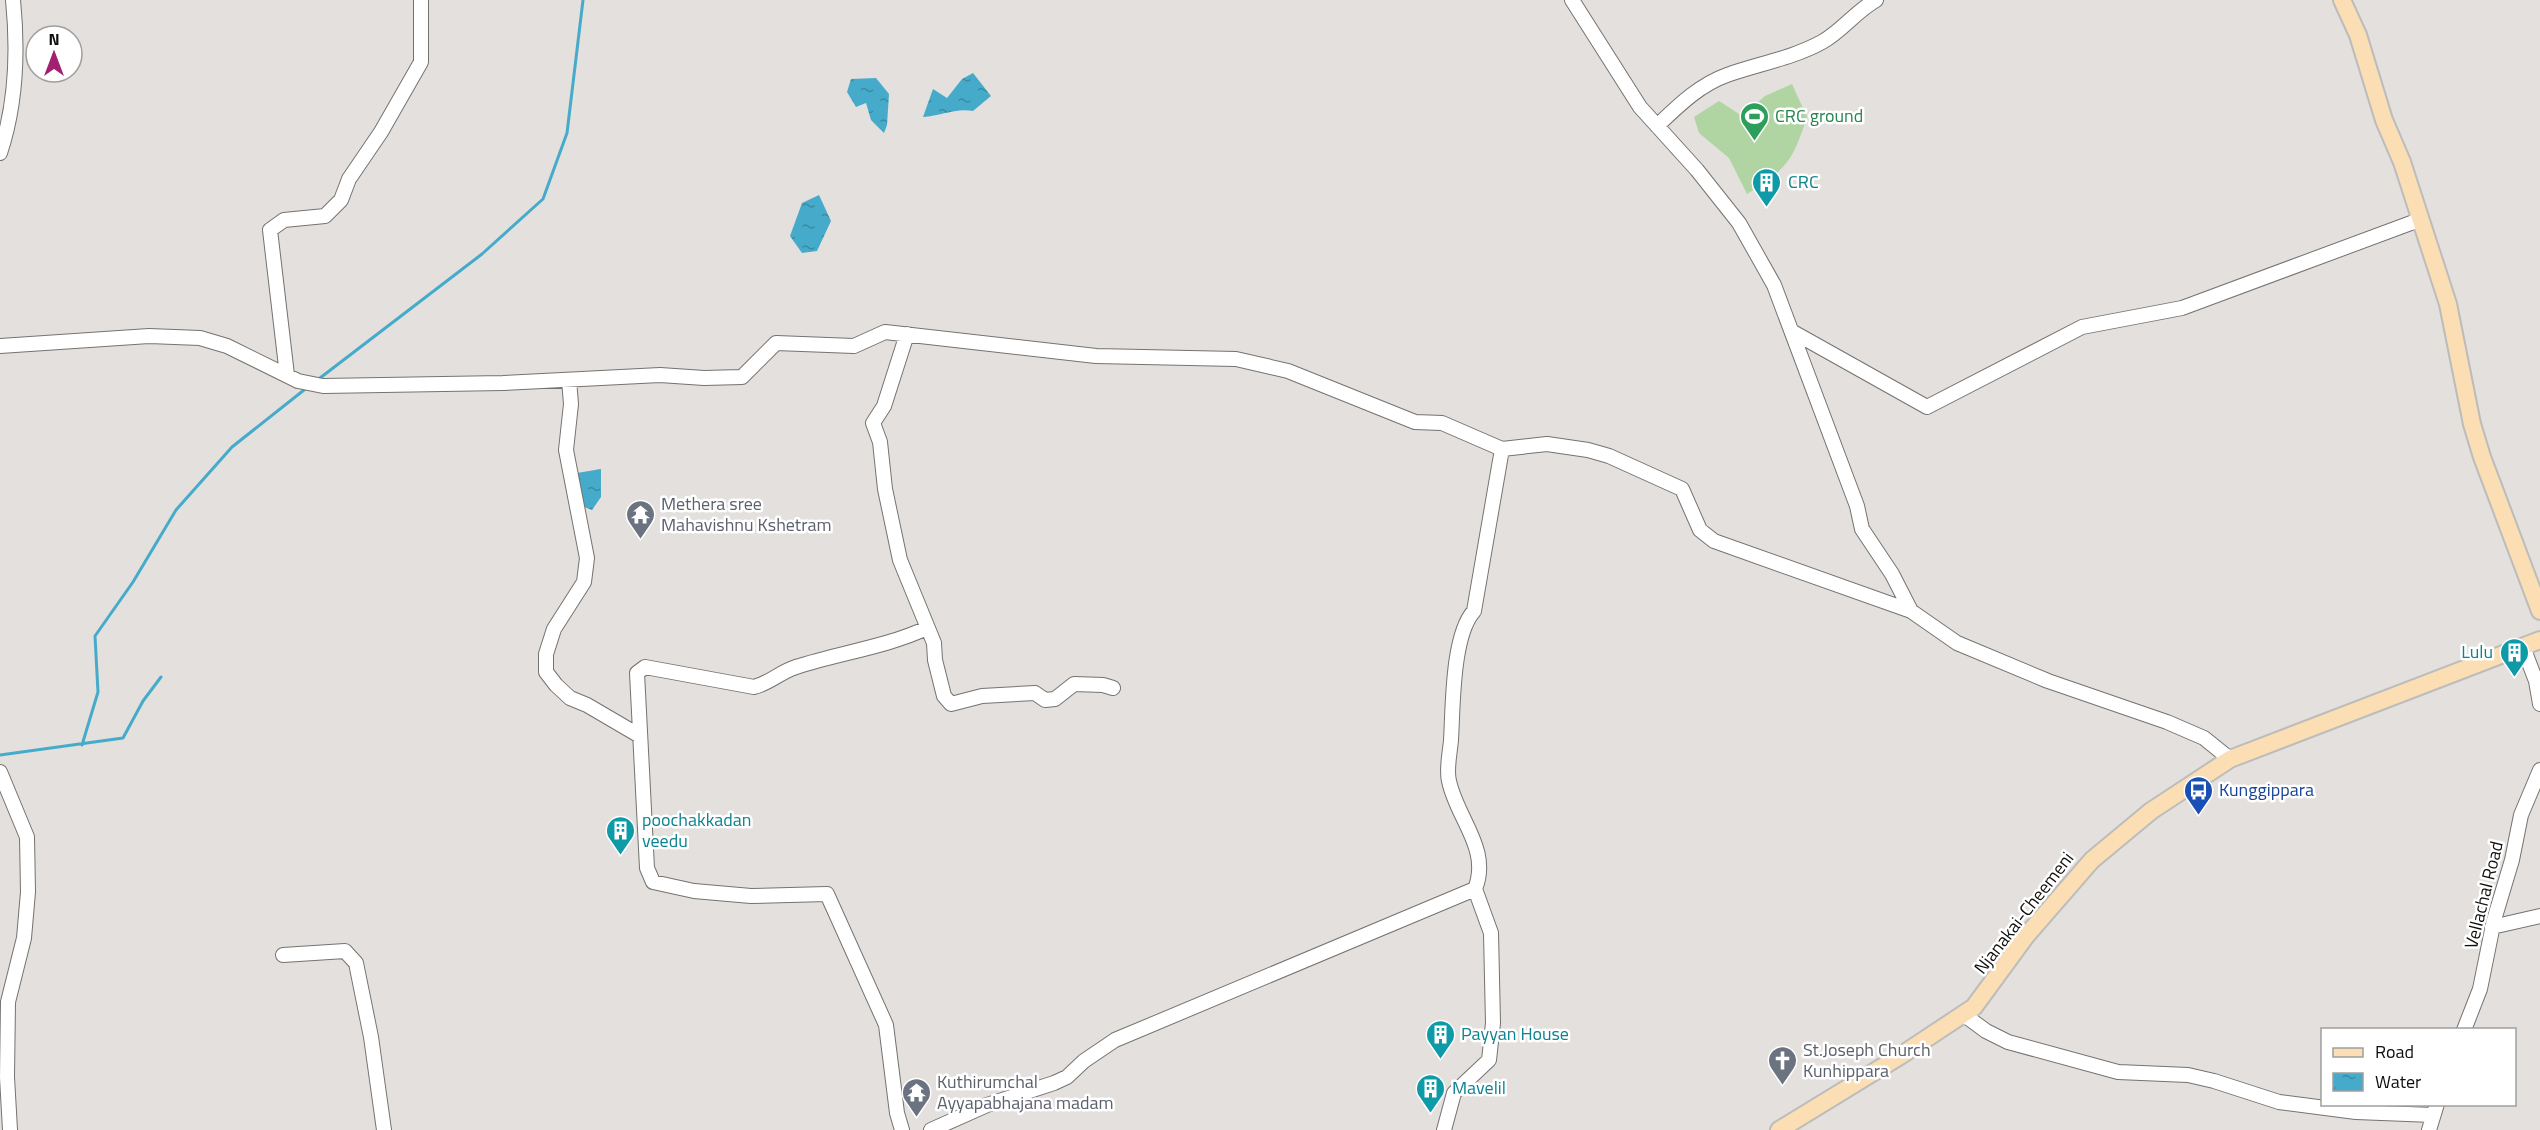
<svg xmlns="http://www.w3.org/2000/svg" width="2540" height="1130" font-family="'Titillium Web',sans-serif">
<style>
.garden{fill:#b0d5a3}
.water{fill:url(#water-ripples)}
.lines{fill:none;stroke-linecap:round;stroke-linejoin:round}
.stream{stroke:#46abca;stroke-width:3}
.minor-casing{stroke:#757370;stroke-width:16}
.major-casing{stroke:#bcbcbb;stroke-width:20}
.minor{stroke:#fff;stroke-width:14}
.major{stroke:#fcdeb5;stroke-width:16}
.labels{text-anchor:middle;stroke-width:5;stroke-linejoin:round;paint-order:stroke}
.leisure-label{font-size:18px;fill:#27864d;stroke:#fff;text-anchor:start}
.culture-label{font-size:18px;fill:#0d838f;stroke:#fff;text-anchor:start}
.worship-label{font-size:18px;fill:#5b616d;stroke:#fff;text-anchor:start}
.transit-label{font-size:18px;fill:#164399;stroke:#fff;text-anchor:start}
.street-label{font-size:18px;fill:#0f0e0d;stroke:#fff}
</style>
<defs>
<pattern id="water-ripples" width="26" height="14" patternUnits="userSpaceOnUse" patternTransform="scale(1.5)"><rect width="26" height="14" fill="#46abca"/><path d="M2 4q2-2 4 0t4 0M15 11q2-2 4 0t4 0" fill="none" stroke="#398aa2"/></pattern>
</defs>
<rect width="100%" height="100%" fill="#e3e0dd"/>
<path class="garden" d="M 1792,84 L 1807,117 C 1792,163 1787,168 1747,194 L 1729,158 L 1699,133 L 1694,117 L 1719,101 L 1742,116 L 1765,96 Z"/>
<path class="water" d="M 973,73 L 991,96 L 973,111 C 955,108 941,116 923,117 L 933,89 L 947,98 L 962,79 Z
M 876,78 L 889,94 L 887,125 L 884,133 L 871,120 L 866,103 L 856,107 L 847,92 L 851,79 Z
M 819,195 L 831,221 L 817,251 L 802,253 L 790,236 L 802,203 Z
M 601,469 L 601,497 L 592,510 L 584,507 L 577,473 Z"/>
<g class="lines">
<path class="stream" d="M 320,378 L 482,254 L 543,199 L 567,133 L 583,0
M 82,745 L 98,692 L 95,636 L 133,582 L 176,510 L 232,447 L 304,390
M 0,755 L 123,738 L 143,701 L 161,677"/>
<defs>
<path id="minor" d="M 1572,0 L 1640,107 L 1697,170 L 1739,223 L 1774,285 L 1857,506 L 1862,529 L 1892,574 L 1911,611 L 1957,643 L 2048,681 L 2167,722 L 2204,738 L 2230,759
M 1657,126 C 1678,106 1699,85 1727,75 C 1758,64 1793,58 1822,42 C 1842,31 1856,11 1876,0
M 0,153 C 16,105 18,50 13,0
M 1793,332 L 1927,407 L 2082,327 L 2182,308 L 2419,220
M 907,334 L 884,406 L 873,423 L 880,442 L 885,489 L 900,560 L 934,643 L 935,660 L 944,696 L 951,704 L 982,696 L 1035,693 L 1045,700 L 1055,699 L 1074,684 L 1103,685 L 1113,688
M 0,346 L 149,336 L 200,338 L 227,346 L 298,381 L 323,386 L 503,383 L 660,375 L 704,378 L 742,377 L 776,343 L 854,346 L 885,332 L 1096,356 L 1236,359 L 1288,371 L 1415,422 L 1442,423 L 1502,449 L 1547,444 L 1588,450 L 1609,456 L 1682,489 L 1700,530 L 1714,541 L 1911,611
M 287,375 L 270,230 L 284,220 L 325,216 L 341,200 L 349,179 L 381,132 L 421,62 L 421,0
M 569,380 L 571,404 L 566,450 L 587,558 L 584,582 L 554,629 L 546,654 L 546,672 L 556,685 L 570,698 L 587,705 L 640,736
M 2523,647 L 2536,681 L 2540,704
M 0,772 L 27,837 L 28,892 L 24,938 L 8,1002 L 7,1077 L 10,1130
M 2492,927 L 2540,916
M 283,955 L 345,951 L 356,963 L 371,1037 L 384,1130
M 1963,1014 L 1986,1031 L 2008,1042 L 2118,1072 L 2188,1075 L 2214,1081 L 2279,1102 L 2356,1112 L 2433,1115
M 2464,1030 L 2480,989 L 2494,920 L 2512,860 L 2521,815 L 2540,770
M 902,1130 L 897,1113 L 886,1025 L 827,894 L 751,896 L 694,891 L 653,882 L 647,868 L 637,673 L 645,667 L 754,687 C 770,683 780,672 796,667 C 839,653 886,647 927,628
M 931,1130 L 987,1105 L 1054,1083 L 1067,1077 L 1084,1061 L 1115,1040 L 1475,889
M 1444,1130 L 1454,1093 L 1489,1060 L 1493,1023 L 1491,933 L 1475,889 C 1491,849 1457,819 1449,781 C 1446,769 1450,753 1451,740 C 1453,707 1452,635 1474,611 L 1502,449
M 2429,1130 L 2437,1104"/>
<path id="major" d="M 2342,0 L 2358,35 L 2384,120 L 2402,162 L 2448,304 L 2472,424 L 2482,457 L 2540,611
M 1779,1130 L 1900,1056 L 1974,1007 L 2026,936 L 2092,860 L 2151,811 L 2230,759 L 2540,640"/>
</defs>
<use href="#minor" class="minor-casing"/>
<use href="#major" class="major-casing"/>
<use href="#minor" class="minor"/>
<use href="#major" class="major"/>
</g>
<defs>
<symbol id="stadium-pin" viewBox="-11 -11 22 30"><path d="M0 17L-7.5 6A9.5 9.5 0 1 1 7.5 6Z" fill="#2e9e5b" stroke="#fff"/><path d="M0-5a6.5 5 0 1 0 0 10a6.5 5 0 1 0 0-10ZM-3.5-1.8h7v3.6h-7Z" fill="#fff"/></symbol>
<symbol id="building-pin" viewBox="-11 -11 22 30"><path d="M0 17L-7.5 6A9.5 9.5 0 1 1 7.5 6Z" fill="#0f9aa8" stroke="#fff"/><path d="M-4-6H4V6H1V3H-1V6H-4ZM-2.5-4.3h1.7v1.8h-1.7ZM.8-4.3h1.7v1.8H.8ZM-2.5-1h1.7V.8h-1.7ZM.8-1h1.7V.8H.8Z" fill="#fff"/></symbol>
<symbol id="temple-pin" viewBox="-11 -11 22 30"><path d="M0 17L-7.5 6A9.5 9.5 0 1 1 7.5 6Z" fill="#6b7280" stroke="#fff"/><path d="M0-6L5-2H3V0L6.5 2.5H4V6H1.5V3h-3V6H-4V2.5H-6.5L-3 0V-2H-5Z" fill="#fff"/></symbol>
<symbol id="bus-pin" viewBox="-11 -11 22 30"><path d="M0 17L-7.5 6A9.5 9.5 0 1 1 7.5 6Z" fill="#1a4fb4" stroke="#fff"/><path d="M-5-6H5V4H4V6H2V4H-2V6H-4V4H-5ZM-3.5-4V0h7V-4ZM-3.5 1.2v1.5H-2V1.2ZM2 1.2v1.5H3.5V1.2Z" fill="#fff"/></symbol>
<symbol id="church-pin" viewBox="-11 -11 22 30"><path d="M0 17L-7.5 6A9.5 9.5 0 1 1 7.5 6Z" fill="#6b7280" stroke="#fff"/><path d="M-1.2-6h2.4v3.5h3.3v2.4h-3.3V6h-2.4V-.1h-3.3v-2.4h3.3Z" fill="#fff"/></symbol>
</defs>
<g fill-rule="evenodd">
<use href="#stadium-pin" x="1738" y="100" width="33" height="45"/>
<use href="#building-pin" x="1750" y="166" width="33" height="45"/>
<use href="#temple-pin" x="624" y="498" width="33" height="45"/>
<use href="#building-pin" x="2498" y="636" width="33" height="45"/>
<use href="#bus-pin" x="2182" y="774" width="33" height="45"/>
<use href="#building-pin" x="604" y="814" width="33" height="45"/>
<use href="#building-pin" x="1424" y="1018" width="33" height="45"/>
<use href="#church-pin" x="1766" y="1044" width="33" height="45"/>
<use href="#building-pin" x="1414" y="1072" width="33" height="45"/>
<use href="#temple-pin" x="900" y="1076" width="33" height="45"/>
</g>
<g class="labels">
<g class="leisure-label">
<text x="1775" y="122">CRC ground</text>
</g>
<g class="culture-label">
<text x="1788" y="188">CRC</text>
<text x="2493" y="658" text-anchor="end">Lulu</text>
<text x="642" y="826">poochakkadan<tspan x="642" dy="21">veedu</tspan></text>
<text x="1461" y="1040">Payyan House</text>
<text x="1452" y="1094">Mavelil</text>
</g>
<g class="worship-label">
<text x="661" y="510">Methera sree<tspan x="661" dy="21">Mahavishnu Kshetram</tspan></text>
<text x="1803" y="1056">St.Joseph Church<tspan x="1803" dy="21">Kunhippara</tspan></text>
<text x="937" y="1088">Kuthirumchal<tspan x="937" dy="21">Ayyapabhajana madam</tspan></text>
</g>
<g class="transit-label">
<text x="2219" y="796">Kunggippara</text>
</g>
<g class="street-label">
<text transform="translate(2484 895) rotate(-76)" y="6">Vellachal Road</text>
<text transform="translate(2024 913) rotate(-52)" y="6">Njanakai-Cheemeni</text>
</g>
</g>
<rect x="2321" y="1028" width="195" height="78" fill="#ffffff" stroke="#9f9f9e" stroke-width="1.5"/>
<rect x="2333" y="1048" width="30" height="9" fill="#fcdeb5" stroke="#9f9f9e" stroke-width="1.5"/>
<text x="2375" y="1058" font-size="18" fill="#0f0e0d">Road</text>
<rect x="2333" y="1073" width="30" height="18" fill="url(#water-ripples)" stroke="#9f9f9e" stroke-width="1.5"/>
<text x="2375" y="1088" font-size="18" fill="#0f0e0d">Water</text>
<g transform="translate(54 54)"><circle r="28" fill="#ffffff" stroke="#9f9f9e" stroke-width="1.5"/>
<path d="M0-4.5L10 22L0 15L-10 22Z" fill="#a22070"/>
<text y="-9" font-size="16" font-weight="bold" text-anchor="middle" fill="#0f0e0d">N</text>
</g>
</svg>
